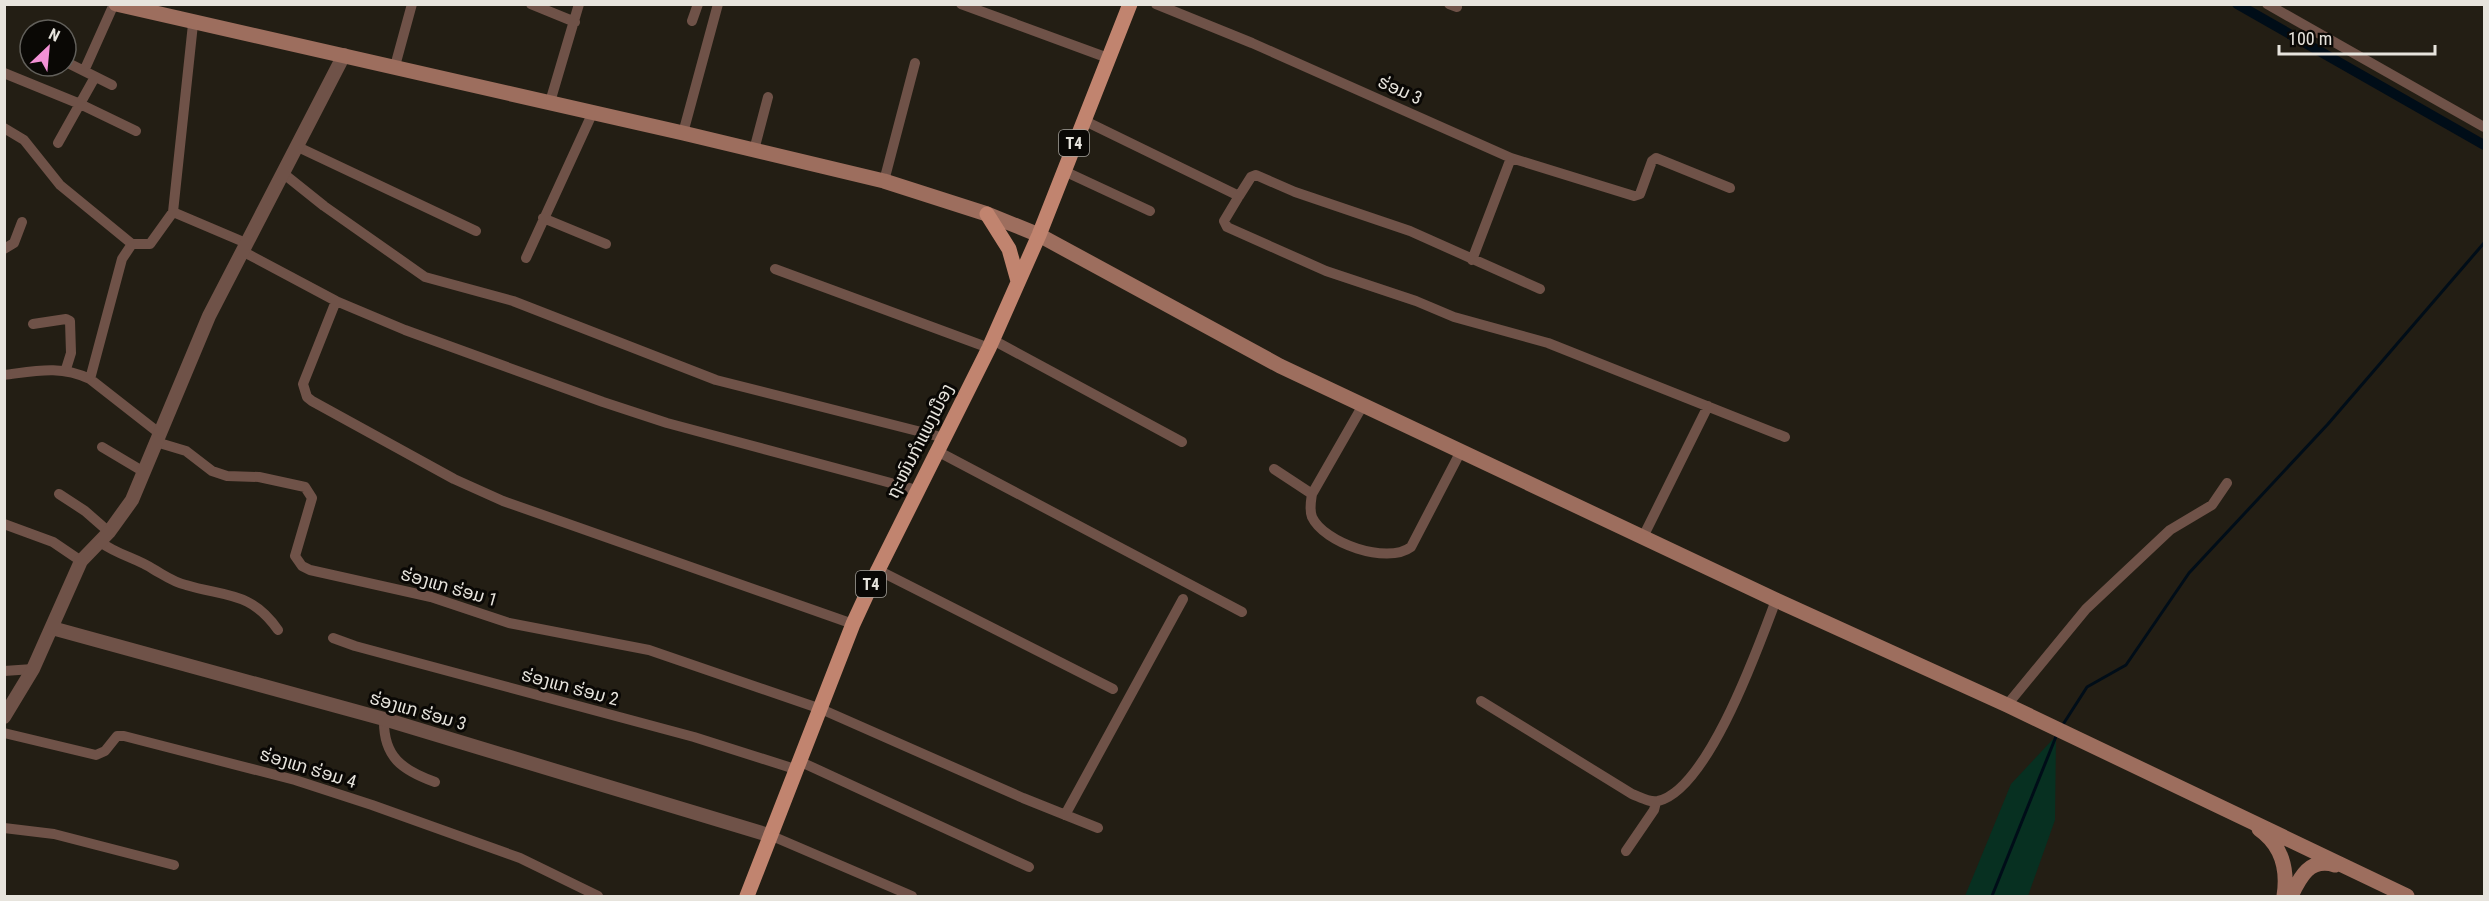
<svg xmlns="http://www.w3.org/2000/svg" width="2489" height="901" font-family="'Roboto Condensed','Noto Sans Lao',sans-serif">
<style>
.green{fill:#073021}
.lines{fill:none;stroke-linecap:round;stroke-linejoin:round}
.stream{stroke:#000d18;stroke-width:3}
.canal{stroke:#000d18;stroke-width:10}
.minor{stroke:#6f5248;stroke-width:10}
.tertiary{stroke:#6f5248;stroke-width:14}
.secondary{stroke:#9d6e5e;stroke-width:15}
.primary{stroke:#c1846f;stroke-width:15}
.labels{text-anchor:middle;stroke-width:6;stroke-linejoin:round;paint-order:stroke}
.shield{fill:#0a0805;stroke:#a5a29c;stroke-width:1.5}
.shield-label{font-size:16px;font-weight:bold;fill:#e7e4dd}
.street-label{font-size:18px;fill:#e7e4dd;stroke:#0a0805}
</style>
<rect width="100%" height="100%" fill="#231e14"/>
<path class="green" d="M 2056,736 L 2055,820 L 2028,896 L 1965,896 L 2011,784 Z"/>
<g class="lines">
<path class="stream" d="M 2062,726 L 2087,687 L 2126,665 L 2189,573 L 2328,424 L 2484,243
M 1992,896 L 2057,734"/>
<path class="canal" d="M 2237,4 L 2484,145"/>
<path class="minor" d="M 531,4 L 575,22
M 961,4 L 1108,58
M 1156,4 L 1252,43 L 1511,158 L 1634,196 L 1640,194 L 1652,161 L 1656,158 L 1730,188
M 1449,4 L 1457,7
M 2267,4 L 2484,127
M 692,21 L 698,4
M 66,62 L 112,85
M 395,66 L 412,4
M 84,71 L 114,4
M 4,73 L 80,104 L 136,131
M 550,102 L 579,4
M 1083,120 L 1239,196 L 1224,221 L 1227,227 L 1326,271 L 1416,301 L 1454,317 L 1548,343 L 1785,437
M 4,128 L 24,140 L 60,185 L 132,244 L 150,244 L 173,212 L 193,24
M 683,133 L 718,4
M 58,143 L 95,77
M 298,147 L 476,231
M 754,150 L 768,97
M 1064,171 L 1150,211
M 284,174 L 324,206 L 425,277 L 513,301 L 716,380 L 945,438
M 884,181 L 915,63
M 1239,196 L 1251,177 L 1256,175 L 1295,192 L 1410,231 L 1540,289
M 173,212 L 246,243
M 543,218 L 606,244
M 4,249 L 14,243 L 22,222
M 242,251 L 336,301 L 405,330 L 603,402 L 667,423 L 917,490
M 526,258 L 593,112
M 1472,260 L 1511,158
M 775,269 L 989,348
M 336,301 L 303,384 L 307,397 L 312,401 L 454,479 L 503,501 L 853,624
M 33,324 L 66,319 L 70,321 L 71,353 L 66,369
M 993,340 L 1182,442
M 4,375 C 36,371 60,365 90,379 L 159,433
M 90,379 L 122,259 L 132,244
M 1363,405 L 1312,494 C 1311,501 1309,509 1312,517 C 1324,543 1387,565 1411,547 L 1461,451
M 156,442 L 186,451 L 212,471 L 227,476 L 259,477 L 305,487 L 312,498 L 295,556 L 302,566 L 310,570 L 431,597 L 509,623 L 649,650 L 821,709 L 1023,798 L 1098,828
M 102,447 L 144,472
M 937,451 L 1242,612
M 1274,469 L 1312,494
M 59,494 L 85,511 L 109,532
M 4,524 L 53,542 L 81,561
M 1643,537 L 1708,406
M 100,542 C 118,555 136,558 153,569 C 164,575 173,582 186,585 C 225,597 251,591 278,630
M 878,570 L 1113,689
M 333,638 L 355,646 L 694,737 L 798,770
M 4,671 L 33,669
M 1481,701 L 1632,794 C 1640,797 1650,803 1658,801 C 1708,790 1759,645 1776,600
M 2007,705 L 2086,609 L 2170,530 L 2212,505 L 2227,483
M 384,719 C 383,757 402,770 435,782
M 4,733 L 96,755 L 105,751 L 117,736 L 124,736 L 295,780 L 372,805 L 520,858 L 598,896
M 801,762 L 1029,867
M 1065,815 L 1183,599
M 4,828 L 54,834 L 174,865
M 772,836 L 912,896
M 1626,851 L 1654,810 L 1656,802"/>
<path class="tertiary" d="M 52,628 L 384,719 L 772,836
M 4,717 L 33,669 L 81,561 L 109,532 L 132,500 L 209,316 L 344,55"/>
<path class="secondary" d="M 116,4 L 683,133 L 884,181 L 987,214 L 1039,235 L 1280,366 L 1776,600 L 2007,705 L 2407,896
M 2259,829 C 2282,845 2288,870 2284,896
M 2291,896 C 2300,877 2310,857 2335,865"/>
<path class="primary" d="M 987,214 L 1009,249 L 1018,281
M 747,896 L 853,624 L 878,570 L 989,348 L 1039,235 L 1130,4"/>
</g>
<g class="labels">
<g class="shield">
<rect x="1059" y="130" width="30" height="26" rx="4.5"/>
<rect x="856" y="571" width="30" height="26" rx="4.5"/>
</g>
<g class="shield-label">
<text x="1074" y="149">T4</text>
<text x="871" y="590">T4</text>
</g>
<g class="street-label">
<text transform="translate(1400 90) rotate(24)" y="6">ຮ່ອມ 3</text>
<text transform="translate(920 441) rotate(-63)" y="6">ຖະໜົນກຳແພງເມືອງ</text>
<text transform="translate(449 587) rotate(16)" y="6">ຮ່ອງແກ ຮ່ອມ 1</text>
<text transform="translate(570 687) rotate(15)" y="6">ຮ່ອງແກ ຮ່ອມ 2</text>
<text transform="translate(418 711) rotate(16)" y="6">ຮ່ອງແກ ຮ່ອມ 3</text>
<text transform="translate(308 768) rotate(17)" y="6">ຮ່ອງແກ ຮ່ອມ 4</text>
</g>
</g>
<rect width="2489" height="901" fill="none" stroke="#e7e4dd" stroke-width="12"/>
<g transform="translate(48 48) rotate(26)"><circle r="28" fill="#0a0805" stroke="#62605b" stroke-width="1.5"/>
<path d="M0-4.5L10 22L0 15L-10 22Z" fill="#f391d6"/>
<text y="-9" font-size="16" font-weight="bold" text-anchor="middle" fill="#e7e4dd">N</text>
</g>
<path d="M2279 45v9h156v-9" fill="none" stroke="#e7e4dd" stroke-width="3"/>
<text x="2288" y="45" font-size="18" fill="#e7e4dd" stroke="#0a0805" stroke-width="4.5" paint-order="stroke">100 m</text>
</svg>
